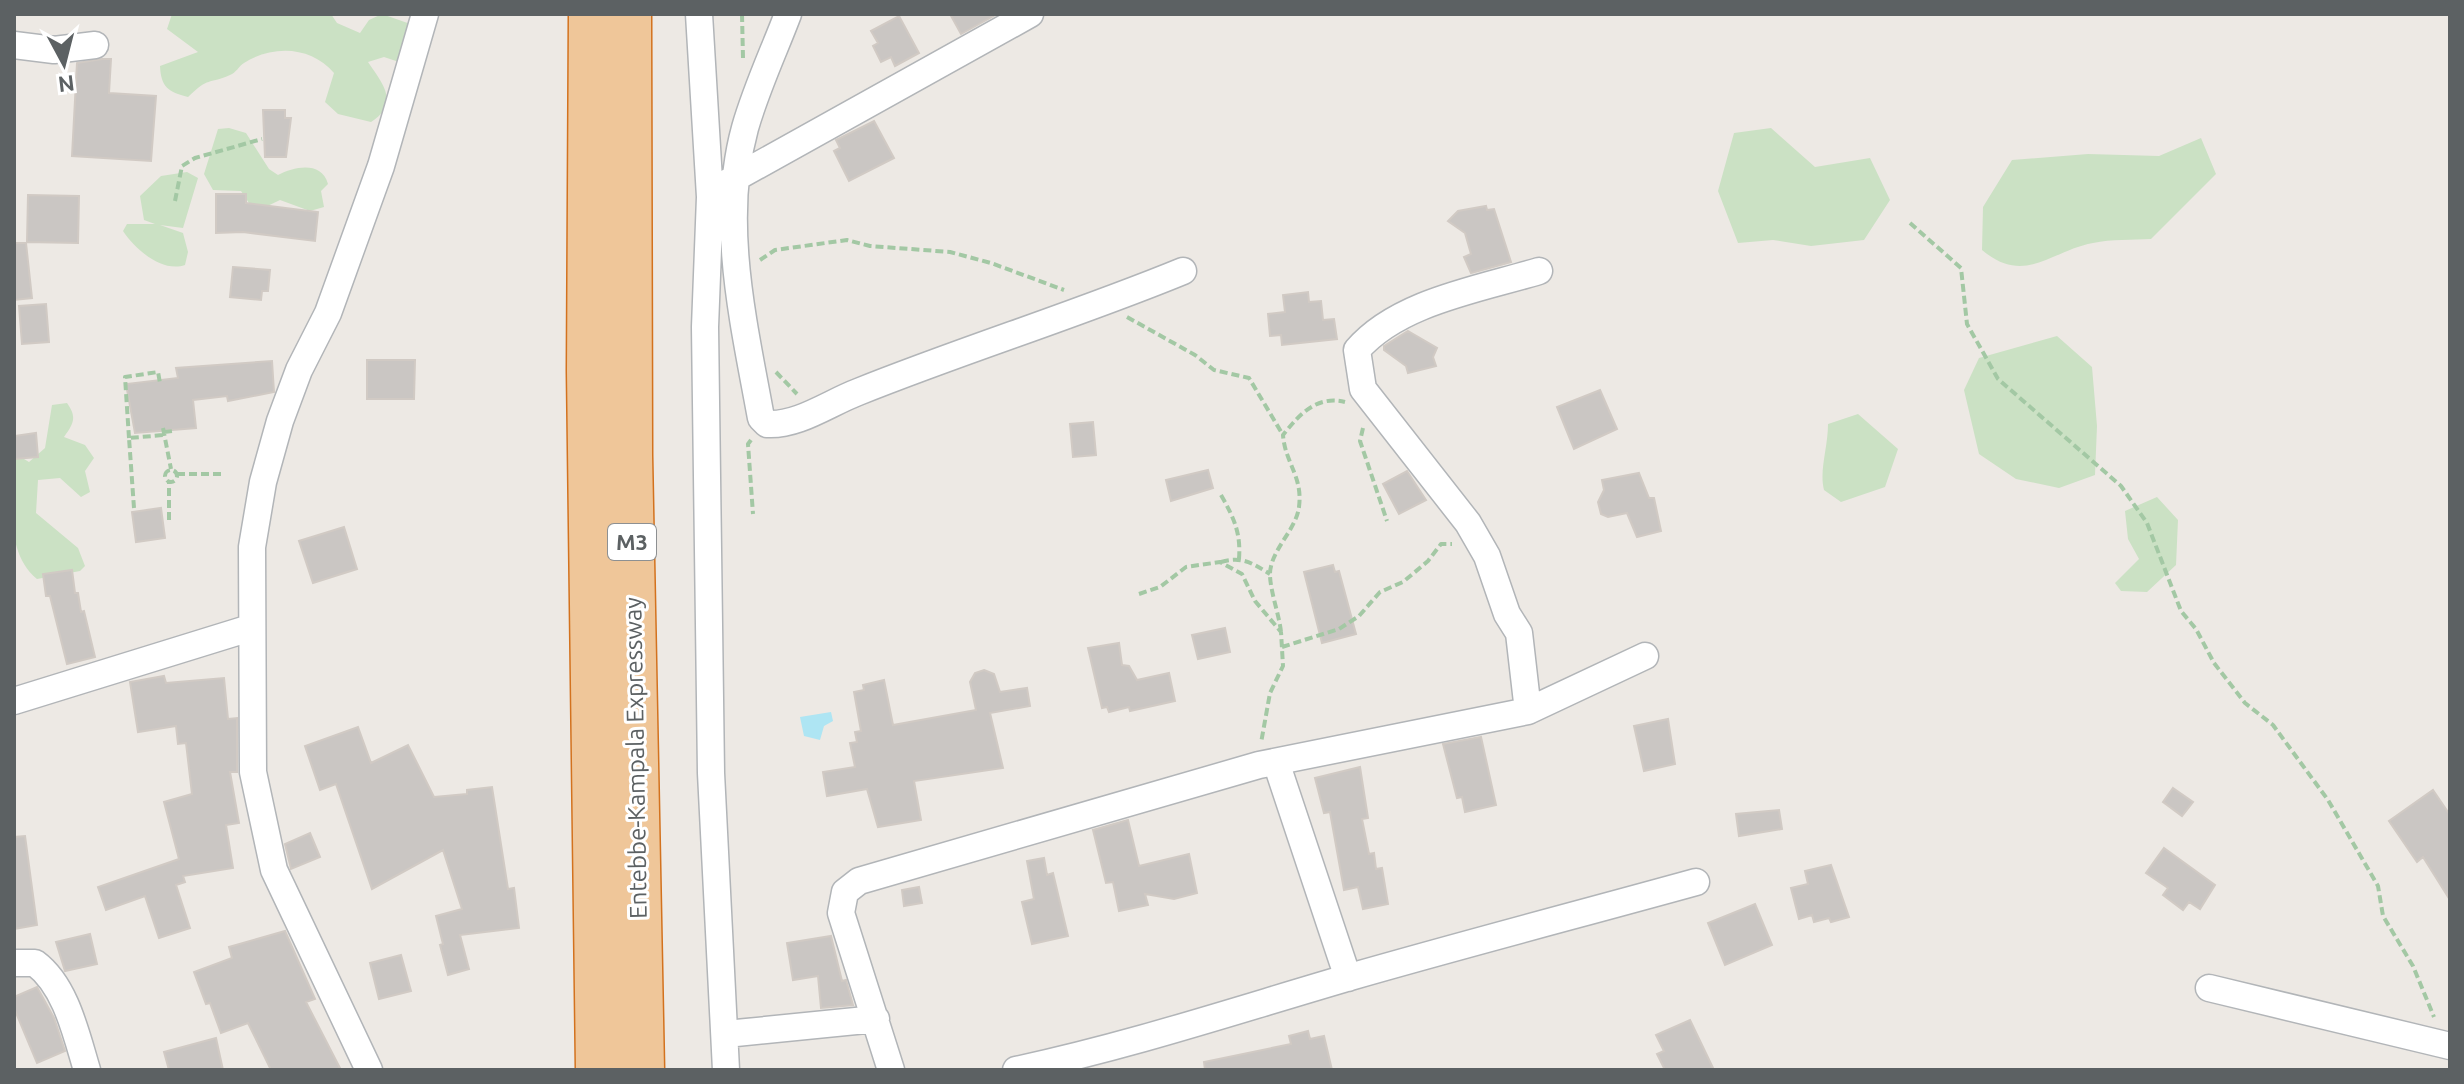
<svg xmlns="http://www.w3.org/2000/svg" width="2464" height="1084" font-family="Ubuntu,sans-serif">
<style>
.green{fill:#cbe1c4}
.water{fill:#aee5f3}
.building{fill:#cac6c3;stroke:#d1cac4;stroke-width:2}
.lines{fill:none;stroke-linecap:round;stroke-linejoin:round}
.minor-casing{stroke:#b2b5b8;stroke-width:29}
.motorway-casing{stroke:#d3721e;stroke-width:47}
.path{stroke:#a3c8a4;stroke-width:4;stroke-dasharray:8 4;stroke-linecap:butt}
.minor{stroke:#fff;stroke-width:26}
.motorway{stroke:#efc699;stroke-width:44}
.labels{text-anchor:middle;stroke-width:6;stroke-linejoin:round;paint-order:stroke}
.shield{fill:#fff;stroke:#8d9092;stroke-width:2}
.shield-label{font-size:22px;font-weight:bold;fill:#5c6163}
.street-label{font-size:24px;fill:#5c6163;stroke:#fff}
</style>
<rect width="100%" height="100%" fill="#ede9e4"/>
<path class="green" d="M 172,14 L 331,14 L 337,23 L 360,33 L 369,20 L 382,14 L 416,26 L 399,62 L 384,57 L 368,62 C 383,84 400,103 371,122 L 338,114 L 325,102 L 334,73 C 312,47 274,44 244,63 C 239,66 236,73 230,75 C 207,85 210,76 188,97 C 168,92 161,87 160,66 L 198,52 L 167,29 Z
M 229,128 L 246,133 L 269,169 L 278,175 C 295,166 322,161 328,184 L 321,191 L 324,207 L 310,211 L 280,200 L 255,212 L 241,191 L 213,190 L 204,174 L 218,129 Z
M 1771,128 L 1815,167 L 1870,158 L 1890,200 L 1864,240 L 1811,246 L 1773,240 L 1738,243 L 1718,191 L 1734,133 Z
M 2201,138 L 2216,174 L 2151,239 C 2132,240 2112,239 2093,243 C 2050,251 2025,286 1982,250 L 1983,207 L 2012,160 L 2088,154 L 2159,156 Z
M 187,172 L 198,178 L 183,228 L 160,225 L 183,233 L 188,252 L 185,265 C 162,273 135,249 123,231 L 127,224 L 155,224 L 144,220 L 140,196 L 161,176 Z
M 2057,336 L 2092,367 L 2097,426 L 2095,475 L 2059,488 L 2016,479 L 1979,454 L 1964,390 L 1979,358 Z
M 67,403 C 77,417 74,423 64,437 L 85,445 L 94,458 L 85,471 L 90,492 L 81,497 L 60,478 L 38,480 L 36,513 L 78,548 L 85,566 L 80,571 L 37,579 C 2,550 14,493 14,453 L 29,462 L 45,448 L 52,405 Z
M 1858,414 L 1898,449 L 1885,487 L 1841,502 L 1824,490 C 1819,470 1828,448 1828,424 Z
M 2157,497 L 2178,520 L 2176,565 L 2147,592 L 2121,591 L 2115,583 L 2139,559 L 2128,539 L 2125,511 Z"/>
<path class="water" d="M 831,712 L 833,721 L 824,726 L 820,740 L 804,736 L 800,717 Z"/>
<path class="building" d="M 950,14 L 997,14 L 961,34 Z
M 899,16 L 919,53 L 895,66 L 891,57 L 881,62 L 873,46 L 878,43 L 871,31 Z
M 102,59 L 111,59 L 109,93 L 156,96 L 151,161 L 72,156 L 77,63 Z
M 263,110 L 285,110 L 285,118 L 291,118 L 286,157 L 265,157 Z
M 874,121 L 894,158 L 849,181 L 834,151 L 840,148 L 836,140 Z
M 216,194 L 246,194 L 246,203 L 318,212 L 315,241 L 243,232 L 216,233 Z
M 28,195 L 79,196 L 78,243 L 27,242 Z
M 1486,206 L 1487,210 L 1494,209 L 1511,262 L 1471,273 L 1464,257 L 1471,254 L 1465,233 L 1448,221 L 1458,211 Z
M 14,243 L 26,243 L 32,298 L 14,300 Z
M 233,267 L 270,270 L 268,291 L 262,291 L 261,300 L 230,297 Z
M 1308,292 L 1309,302 L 1321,301 L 1323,320 L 1334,319 L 1337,339 L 1282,345 L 1281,335 L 1270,336 L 1268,314 L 1285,312 L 1283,295 Z
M 46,304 L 49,342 L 22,344 L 19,306 Z
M 1408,331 L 1437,348 L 1433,357 L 1436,366 L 1408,373 L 1406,366 L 1384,350 L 1384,346 Z
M 367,360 L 415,360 L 414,399 L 367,399 Z
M 272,361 L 274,392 L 228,401 L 227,396 L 193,400 L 196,428 L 135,433 L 126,384 L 178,378 L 176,368 Z
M 1600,390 L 1617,429 L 1574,449 L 1557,407 Z
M 1093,422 L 1096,455 L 1073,457 L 1070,424 Z
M 36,433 L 38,457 L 14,459 L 14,436 Z
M 1208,470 L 1213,488 L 1171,501 L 1166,480 Z
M 1407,471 L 1426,500 L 1399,514 L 1383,484 Z
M 1639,473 L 1649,498 L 1654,498 L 1661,531 L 1637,537 L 1627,513 L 1608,517 L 1601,514 L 1598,502 L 1604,490 L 1602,480 Z
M 161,508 L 165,538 L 136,542 L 132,512 Z
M 344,527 L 357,569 L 313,583 L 299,541 Z
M 1333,565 L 1335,572 L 1339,571 L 1356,634 L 1322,643 L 1304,572 Z
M 72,570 L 75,593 L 78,593 L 81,612 L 84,611 L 95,657 L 67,664 L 50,596 L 46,596 L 43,574 Z
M 1225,628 L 1230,652 L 1198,659 L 1192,635 Z
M 1119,643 L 1122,665 L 1129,666 L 1137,680 L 1169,673 L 1175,701 L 1130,711 L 1129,707 L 1109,712 L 1107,707 L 1102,708 L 1088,648 Z
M 984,670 L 994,674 L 1000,692 L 1027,688 L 1030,706 L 990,713 L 1003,768 L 914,781 L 921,820 L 878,827 L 867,789 L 827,796 L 823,772 L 855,767 L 850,743 L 857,742 L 855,732 L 861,731 L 854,692 L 864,690 L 863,685 L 884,680 L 893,725 L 976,710 L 970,682 L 975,673 Z
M 164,676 L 166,683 L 224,678 L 228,719 L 237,718 L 237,772 L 230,772 L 239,823 L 226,825 L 233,868 L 183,876 L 185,882 L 176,885 L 190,928 L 159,938 L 145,896 L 106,910 L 98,887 L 179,859 L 164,802 L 192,794 L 186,743 L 178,744 L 176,726 L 138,732 L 130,682 Z
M 1668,719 L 1675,764 L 1644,771 L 1634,726 Z
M 358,727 L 371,763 L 408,745 L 434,797 L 467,794 L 467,790 L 492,787 L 508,889 L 514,888 L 519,928 L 460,935 L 469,969 L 448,975 L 440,945 L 443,944 L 436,916 L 462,909 L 443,850 L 372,889 L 336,784 L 320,790 L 305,746 Z
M 1481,737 L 1496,805 L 1465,812 L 1462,797 L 1457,798 L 1443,744 Z
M 1360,767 L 1368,818 L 1362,819 L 1369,854 L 1374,853 L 1376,869 L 1382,868 L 1388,904 L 1363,909 L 1358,887 L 1344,890 L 1330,812 L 1324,813 L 1315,778 Z
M 2173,788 L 2193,802 L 2182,816 L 2163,802 Z
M 2433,790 L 2450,815 L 2450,900 L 2423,857 L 2417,862 L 2389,821 Z
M 1779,810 L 1782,829 L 1739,836 L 1736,814 Z
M 1128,820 L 1139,866 L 1189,854 L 1197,893 L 1174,899 L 1145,894 L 1148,905 L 1119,911 L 1113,882 L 1106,883 L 1093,830 Z
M 310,833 L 320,857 L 291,869 L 285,844 Z
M 25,836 L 37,925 L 14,929 L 14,837 Z
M 2164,848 L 2215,885 L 2200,909 L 2189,902 L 2183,910 L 2163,895 L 2168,888 L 2146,873 Z
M 1044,858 L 1047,875 L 1053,873 L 1068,936 L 1032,944 L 1022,902 L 1034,899 L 1027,861 Z
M 1831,865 L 1849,917 L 1831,922 L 1829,918 L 1814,922 L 1812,915 L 1799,919 L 1791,888 L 1808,884 L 1805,871 Z
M 919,887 L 922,903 L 904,906 L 902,890 Z
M 1755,904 L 1772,945 L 1725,965 L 1708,923 Z
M 285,931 L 315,999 L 306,1002 L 341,1070 L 271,1070 L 248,1023 L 221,1033 L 210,1003 L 206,1004 L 194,972 L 232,958 L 229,947 Z
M 90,934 L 97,964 L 65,971 L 56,942 Z
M 831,936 L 842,981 L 846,980 L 853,1005 L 821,1008 L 818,976 L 793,980 L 787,943 Z
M 401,955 L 411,991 L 379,999 L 370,963 Z
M 37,987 L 54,1018 L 65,1051 L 37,1063 L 14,1008 L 14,997 Z
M 1690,1020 L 1714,1070 L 1665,1070 L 1657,1054 L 1664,1051 L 1656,1035 Z
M 1308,1031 L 1310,1039 L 1324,1036 L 1332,1070 L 1205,1070 L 1204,1062 L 1291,1044 L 1289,1036 Z
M 216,1038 L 223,1070 L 169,1070 L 164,1052 Z"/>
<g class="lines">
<defs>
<path id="minor" d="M 699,14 L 710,197 L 705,327 L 711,773 L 726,1070
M 788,14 C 774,51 756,89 745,128 C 719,222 744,324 761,418 L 767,424 C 798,426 829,403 858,392 C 965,349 1076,315 1183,271
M 14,45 L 54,50 L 95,45
M 728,182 L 1030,14
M 14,701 L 250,628
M 1528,711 L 1519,633 L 1507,614 L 1487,556 L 1468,523 L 1363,389 L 1357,350 C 1398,302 1480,289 1539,271
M 1276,762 L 1348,978
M 14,963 L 35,963 C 66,986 76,1034 87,1070
M 2209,988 L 2450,1046
M 726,1034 L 876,1019
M 369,1070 L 274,870 L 253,772 L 252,547 L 263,482 L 280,421 L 299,370 L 328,313 L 381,166 L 425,14
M 891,1070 L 841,913 L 845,892 L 859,881 L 1259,765 L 1528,711 L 1645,656
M 1016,1070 C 1132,1045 1237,1010 1350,977 C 1465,944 1580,914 1696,882"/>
<path id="motorway" d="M 591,14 L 589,371 L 598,1070
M 629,14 L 630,455 L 642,1070"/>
</defs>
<use href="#minor" class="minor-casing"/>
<use href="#motorway" class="motorway-casing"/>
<path class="path" d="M 742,14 L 743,58
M 175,201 L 182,166 L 195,158 L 262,139
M 1910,223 L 1961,268 L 1967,324 L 1998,379 L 2121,486 L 2147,523 L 2181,611 L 2196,629 L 2214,663 L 2245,703 L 2273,725 L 2328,800 L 2378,886 L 2383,916 L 2413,966 L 2434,1017
M 760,260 L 775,250 L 847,240 L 870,246 L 950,252 L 991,263 L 1064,290
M 1127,317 L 1195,355 L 1214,370 L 1249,378 L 1283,435
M 776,372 L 797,394
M 163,428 L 171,469
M 1363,428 L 1360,441 L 1387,521
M 164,432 L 173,431
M 129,438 L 125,377 L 158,372 L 160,383
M 751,440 L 748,444 L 753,514
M165 476a6 6 0 1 1 12 0a6 6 0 1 1-12 0Z
M 177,474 L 225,474
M 1221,495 C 1234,518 1241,533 1239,559
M 134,508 L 129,438 L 164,435
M 169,520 L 169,482
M 1221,562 C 1242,556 1252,563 1270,574
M 1139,594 L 1160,587 L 1186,567 L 1220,562 L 1242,574 L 1255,601 L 1281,632 L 1283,666 L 1270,693 L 1261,743
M 1281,632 C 1279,614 1271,594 1270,576 C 1269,551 1296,531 1299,507 C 1303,476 1285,463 1283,435 C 1299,415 1316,395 1345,402
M 1282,647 L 1339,629 L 1359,616 L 1380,592 L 1403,582 L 1428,561 L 1441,544 L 1452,544"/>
<use href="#minor" class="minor"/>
<use href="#motorway" class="motorway"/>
</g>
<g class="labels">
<rect class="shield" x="608" y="524" width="48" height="36" rx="6"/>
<g class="shield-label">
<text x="632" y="550">M3</text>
</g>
<g class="street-label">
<text transform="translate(636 758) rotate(-91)" y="8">Entebbe-Kampala Expressway</text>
</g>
</g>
<rect width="2464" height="1084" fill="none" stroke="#5c6163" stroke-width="32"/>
<g transform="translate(64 64) rotate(173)" stroke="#ffffff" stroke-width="6" paint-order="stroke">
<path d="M0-6L14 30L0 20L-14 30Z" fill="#5c6163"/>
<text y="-12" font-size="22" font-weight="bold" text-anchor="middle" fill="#5c6163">N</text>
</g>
</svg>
